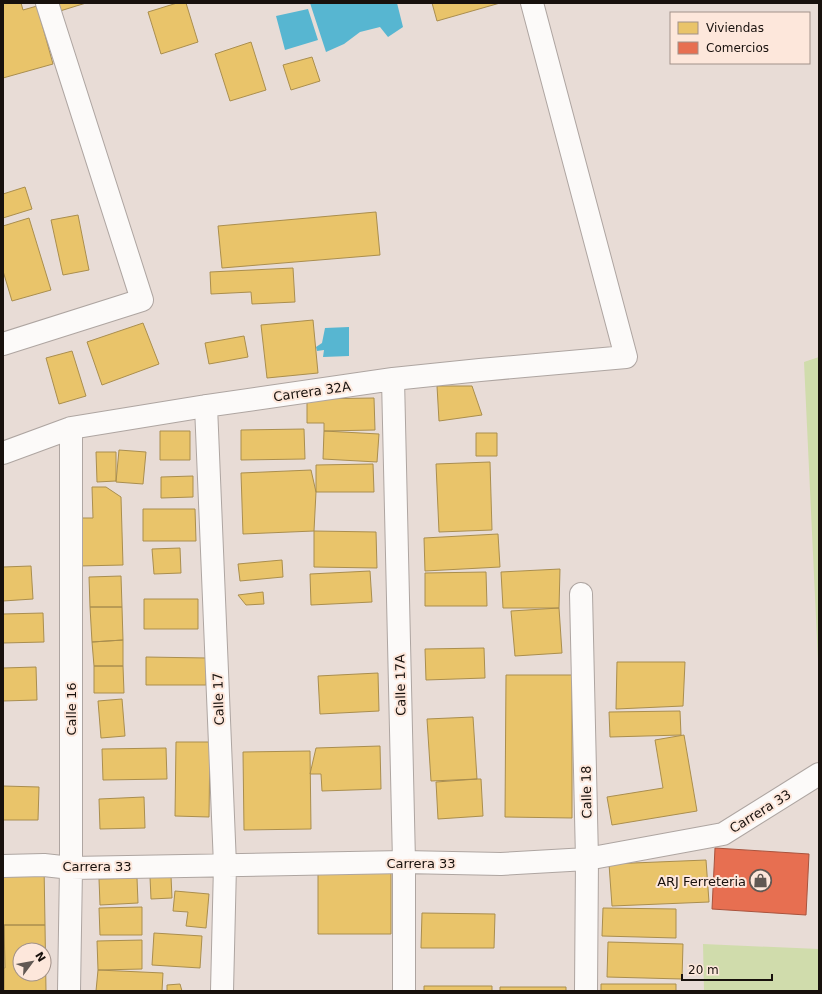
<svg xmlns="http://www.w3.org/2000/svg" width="822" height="994" font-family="'DejaVu Sans',sans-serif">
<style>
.green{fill:#d0dcac}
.water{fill:#57b6d1}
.homes{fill:#e9c46a;stroke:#aa8e4e;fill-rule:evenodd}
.shops{fill:#e76f51;stroke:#a9533d}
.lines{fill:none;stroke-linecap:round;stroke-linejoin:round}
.street-casing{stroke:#aea5a1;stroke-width:24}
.street{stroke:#fcfaf9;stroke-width:22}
.labels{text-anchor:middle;stroke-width:4;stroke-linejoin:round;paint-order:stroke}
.street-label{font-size:13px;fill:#18110d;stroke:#fde7db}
.poi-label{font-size:13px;fill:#18110d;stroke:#fde7db;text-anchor:end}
</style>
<rect width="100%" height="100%" fill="#e8dcd6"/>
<path class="green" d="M 819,357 L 819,682 L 804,362 Z
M 703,944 L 819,949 L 819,991 L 704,991 Z"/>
<path class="water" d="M 310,3 L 397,3 L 403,27 L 388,37 L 380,27 L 360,32 L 344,44 L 326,52 Z
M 308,9 L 318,40 L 285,50 L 276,16 Z
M 349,327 L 349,356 L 323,357 L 324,350 L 317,351 L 316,347 L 322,343 L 325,328 Z"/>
<path class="homes" d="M 3,3 L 21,3 L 23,10 L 37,6 L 53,64 L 3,78 Z
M 58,3 L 86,3 L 60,11 Z
M 177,3 L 186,3 L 198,42 L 161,54 L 148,12 Z
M 432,3 L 500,3 L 437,21 Z
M 251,42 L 266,90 L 230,101 L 215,54 Z
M 312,57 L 320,81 L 291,90 L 283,65 Z
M 25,187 L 32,209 L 3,218 L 3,194 Z
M 376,212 L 380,255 L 222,268 L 218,226 Z
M 78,215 L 89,270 L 63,275 L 51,220 Z
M 29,218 L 51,290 L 12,301 L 3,271 L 3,226 Z
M 293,268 L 295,302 L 252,304 L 251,292 L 211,294 L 210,272 Z
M 313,320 L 318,373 L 267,378 L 261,325 Z
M 143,323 L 159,364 L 102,385 L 87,342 Z
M 244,336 L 248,357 L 209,364 L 205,343 Z
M 72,351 L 86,396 L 59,404 L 46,358 Z
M 437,386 L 472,386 L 482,415 L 439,421 Z
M 374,398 L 375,430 L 324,431 L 324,423 L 307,423 L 307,399 Z
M 304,429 L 305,459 L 241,460 L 241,430 Z
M 160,431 L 190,431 L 190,460 L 160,460 Z
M 324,431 L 379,434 L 377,462 L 323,459 Z
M 476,433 L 497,433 L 497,456 L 476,456 Z
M 119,450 L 146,452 L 143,484 L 116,482 Z
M 96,452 L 116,452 L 116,481 L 97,482 Z
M 490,462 L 492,530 L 439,532 L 436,464 Z
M 373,464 L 374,492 L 316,492 L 316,465 Z
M 311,470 L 316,492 L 314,531 L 243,534 L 241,473 Z
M 193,476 L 193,497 L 161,498 L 161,477 Z
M 92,487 L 106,487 L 121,497 L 123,565 L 79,566 L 78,518 L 93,518 Z
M 143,509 L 195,509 L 196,541 L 143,541 Z
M 314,531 L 376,532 L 377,568 L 314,567 Z
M 498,534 L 500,567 L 425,571 L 424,538 Z
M 180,548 L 181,573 L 154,574 L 152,549 Z
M 282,560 L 283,577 L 240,581 L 238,564 Z
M 31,566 L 33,599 L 3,601 L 3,567 Z
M 560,569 L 559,608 L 503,608 L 501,572 Z
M 370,571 L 372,602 L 311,605 L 310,574 Z
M 486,572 L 487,606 L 425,606 L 425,573 Z
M 121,576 L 122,607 L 90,607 L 89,577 Z
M 263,592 L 264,604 L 246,605 L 238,595 Z
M 144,599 L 198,599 L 198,629 L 144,629 Z
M 90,607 L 122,607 L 123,640 L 92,642 Z
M 559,608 L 562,653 L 515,656 L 511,611 Z
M 43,613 L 44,642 L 3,643 L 3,614 Z
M 123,640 L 123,666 L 94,666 L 92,642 Z
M 484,648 L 485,678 L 426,680 L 425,649 Z
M 146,657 L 207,658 L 206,685 L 146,685 Z
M 617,662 L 685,662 L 683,706 L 616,709 Z
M 94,666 L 123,666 L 124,693 L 94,693 Z
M 36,667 L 37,700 L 3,701 L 3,668 Z
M 378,673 L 379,711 L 320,714 L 318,676 Z
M 506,675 L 572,675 L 572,818 L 505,817 Z
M 122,699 L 125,736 L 101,738 L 98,701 Z
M 680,711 L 681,735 L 610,737 L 609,712 Z
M 473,717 L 477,779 L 431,781 L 427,719 Z
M 684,735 L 697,811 L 612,825 L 607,797 L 663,788 L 655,740 Z
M 176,742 L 210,742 L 209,817 L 175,816 Z
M 380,746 L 381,789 L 322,791 L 321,774 L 310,774 L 316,748 Z
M 166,748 L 167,779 L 103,780 L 102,749 Z
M 310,751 L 311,829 L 244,830 L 243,752 Z
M 477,779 L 481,779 L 483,816 L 438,819 L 436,782 Z
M 3,786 L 39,787 L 38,820 L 3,820 Z
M 144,797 L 145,828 L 100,829 L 99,799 Z
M 706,860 L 709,902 L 612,906 L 609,864 Z
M 44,865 L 45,925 L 4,925 L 5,968 L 3,968 L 3,866 Z
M 318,868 L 391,868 L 391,934 L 318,934 Z
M 171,876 L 172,898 L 151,899 L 150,877 Z
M 137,878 L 138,903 L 100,905 L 99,879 Z
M 175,891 L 209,894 L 206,928 L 186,926 L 188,912 L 173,911 Z
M 142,907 L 142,935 L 100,935 L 99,908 Z
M 603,908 L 676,909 L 676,938 L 602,936 Z
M 422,913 L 495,914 L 494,948 L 421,948 Z
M 4,925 L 45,925 L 46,991 L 4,991 ZM 20,950 L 44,950 L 44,974 L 20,974 Z
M 154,933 L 202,936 L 200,968 L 152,965 Z
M 142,940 L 142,969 L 98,970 L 97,941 Z
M 608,942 L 683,944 L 682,979 L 607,977 Z
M 98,970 L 163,973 L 162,991 L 96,991 Z
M 180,984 L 182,991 L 167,991 L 167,985 Z
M 601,984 L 676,984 L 676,991 L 601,991 Z
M 424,986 L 492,986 L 492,991 L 424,991 Z
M 500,987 L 566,987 L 566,991 L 500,991 Z"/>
<path class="shops" d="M 715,848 L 809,854 L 806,915 L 712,909 Z"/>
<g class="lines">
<defs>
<path id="street" d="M 3,344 L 142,300 L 47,3
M 393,379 L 404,862 L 404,991
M 206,406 L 225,865 L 222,991
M 3,453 L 71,428 L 206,406 L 393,379 L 480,370 L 626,357 L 532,3
M 581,594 L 587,859 L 586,991
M 3,866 L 44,865 L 71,868 L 404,862 L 501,864 L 587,859 L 723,834 L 819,774
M 69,991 L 71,868 L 71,428"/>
</defs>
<use href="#street" class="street-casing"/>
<use href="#street" class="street"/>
</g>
<defs>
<symbol id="shop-ring" viewBox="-11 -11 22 22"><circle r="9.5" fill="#fde7db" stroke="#615853" stroke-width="1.5"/><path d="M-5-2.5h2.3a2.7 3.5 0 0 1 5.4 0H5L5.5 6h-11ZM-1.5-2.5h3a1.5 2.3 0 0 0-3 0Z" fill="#615853"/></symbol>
</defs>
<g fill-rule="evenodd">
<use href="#shop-ring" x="748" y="868" width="25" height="25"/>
</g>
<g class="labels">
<g class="street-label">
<text transform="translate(312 391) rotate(-8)" y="5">Carrera 32A</text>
<text transform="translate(400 685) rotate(-91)" y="5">Calle 17A</text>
<text transform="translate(218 699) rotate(-92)" y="5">Calle 17</text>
<text transform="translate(71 709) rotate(-90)" y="5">Calle 16</text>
<text transform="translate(586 792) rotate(-91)" y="5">Calle 18</text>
<text transform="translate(760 811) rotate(-32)" y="5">Carrera 33</text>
<text x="421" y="868">Carrera 33</text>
<text x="97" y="871">Carrera 33</text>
</g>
<g class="poi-label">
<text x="746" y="886">ARJ Ferreteria</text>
</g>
</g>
<rect width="822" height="994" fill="none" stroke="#18110d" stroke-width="8"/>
<rect x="670" y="12" width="140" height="52" fill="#fde7db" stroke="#a19189"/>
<rect x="678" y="22" width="20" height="12" fill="#e9c46a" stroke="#a19189"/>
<text x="706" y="32" font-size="12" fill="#18110d">Viviendas</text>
<rect x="678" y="42" width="20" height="12" fill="#e76f51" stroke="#a19189"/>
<text x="706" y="52" font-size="12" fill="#18110d">Comercios</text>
<g transform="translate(32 962) rotate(58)"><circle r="19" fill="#fde7db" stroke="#a19189"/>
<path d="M0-3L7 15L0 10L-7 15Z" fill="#615853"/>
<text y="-6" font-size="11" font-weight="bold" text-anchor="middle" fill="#18110d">N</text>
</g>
<path d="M682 974v6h90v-6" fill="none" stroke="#18110d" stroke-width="2"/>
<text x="688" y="974" font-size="12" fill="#18110d" stroke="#fde7db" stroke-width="3" paint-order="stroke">20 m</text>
</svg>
